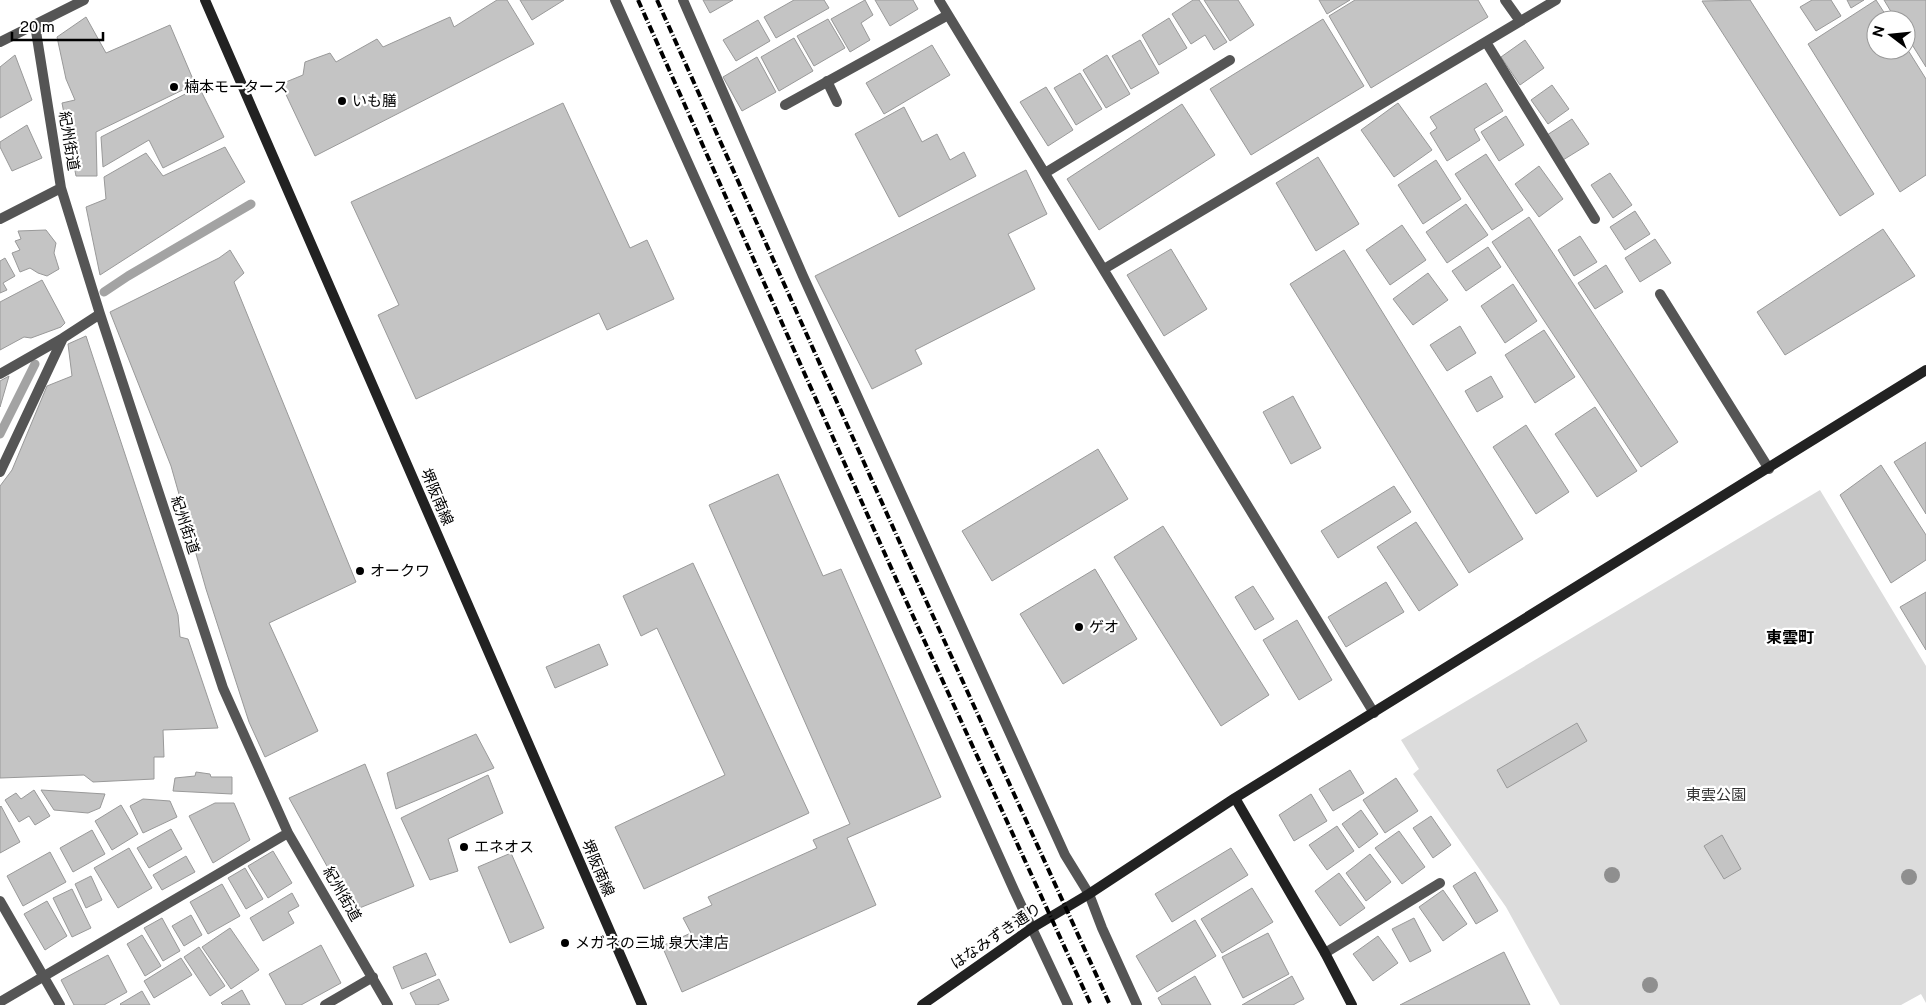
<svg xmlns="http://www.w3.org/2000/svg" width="1926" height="1005" font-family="'Public Sans','Noto Sans JP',sans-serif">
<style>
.green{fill:#dcdcdc}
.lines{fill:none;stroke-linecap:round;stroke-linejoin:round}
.stream{stroke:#a3a3a3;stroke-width:9}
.building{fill:#c4c4c4;stroke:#999}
.lane{stroke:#555;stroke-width:10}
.street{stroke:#555;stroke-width:10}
.secondary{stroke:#222;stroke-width:10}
.rail{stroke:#000;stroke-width:4;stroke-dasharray:8 2.5 1 2.5;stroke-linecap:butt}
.tree{fill:#8f8f8f}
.poi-dot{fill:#000;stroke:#fff;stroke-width:2}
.labels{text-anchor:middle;stroke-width:4.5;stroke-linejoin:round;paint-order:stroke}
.poi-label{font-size:15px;fill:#000;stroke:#fff;text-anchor:start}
.street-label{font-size:15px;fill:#000;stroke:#fff}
.park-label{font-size:15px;fill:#333;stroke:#fff}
.neighbourhood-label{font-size:16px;font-weight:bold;fill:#000;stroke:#fff}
</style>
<rect width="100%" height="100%" fill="#fff"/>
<path class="green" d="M 1820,490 L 1926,666 L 1926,1003 L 1921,994 L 1901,1005 L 1560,1005 L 1506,907 L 1413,774 L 1419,769 L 1401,740 Z"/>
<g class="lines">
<path class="stream" d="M 104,292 L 128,276 L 251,204
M 0,434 L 35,364"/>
</g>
<path class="building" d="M 497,0 L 507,0 L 534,44 L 315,156 L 281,84 L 303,75 L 305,62 L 330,53 L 336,62 L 377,39 L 383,47 L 450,17 L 454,27 Z
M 520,0 L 564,0 L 532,20 Z
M 703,0 L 733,0 L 710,13 Z
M 794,0 L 824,0 L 829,8 L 776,38 L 764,17 Z
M 865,0 L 873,15 L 861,23 L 870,40 L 850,52 L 831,19 Z
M 875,0 L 913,0 L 918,9 L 890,26 Z
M 1193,0 L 1199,0 L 1227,42 L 1214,50 L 1205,35 L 1191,44 L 1172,14 Z
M 1204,0 L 1238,0 L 1254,25 L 1230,41 Z
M 1319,0 L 1350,0 L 1327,14 Z
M 1355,0 L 1478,0 L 1488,17 L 1371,88 L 1329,16 Z
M 1750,0 L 1874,194 L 1840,216 L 1702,1 Z
M 1812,0 L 1831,0 L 1841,16 L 1816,31 L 1800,7 Z
M 1847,0 L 1864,0 L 1851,8 Z
M 1876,0 L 1889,20 L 1876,20 L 1876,50 L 1906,50 L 1906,47 L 1926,79 L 1926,175 L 1900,192 L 1808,44 Z
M 1884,0 L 1926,0 L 1926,67 L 1906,35 L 1906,20 L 1896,20 Z
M 86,17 L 106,53 L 170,25 L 195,84 L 96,132 L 97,176 L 76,176 L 62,103 L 75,100 L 66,79 L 57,37 Z
M 1169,18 L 1187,48 L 1159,65 L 1142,35 Z
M 828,19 L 845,48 L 814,66 L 797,36 Z
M 1323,19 L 1364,86 L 1251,155 L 1210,89 Z
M 758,20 L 770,41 L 736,61 L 723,40 Z
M 794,38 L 813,71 L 779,91 L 761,57 Z
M 1140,40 L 1159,73 L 1131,89 L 1112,56 Z
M 1525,40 L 1544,68 L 1520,85 L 1501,57 Z
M 932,45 L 950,75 L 884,114 L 866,83 Z
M 15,55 L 32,100 L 0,118 L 0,67 Z
M 1107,55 L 1130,94 L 1106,108 L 1083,70 Z
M 757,57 L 776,92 L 742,111 L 723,77 Z
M 1080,73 L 1102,109 L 1076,125 L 1054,88 Z
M 1486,83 L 1503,111 L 1474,129 L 1480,140 L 1447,161 L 1430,133 L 1437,128 L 1430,117 Z
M 1552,85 L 1569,109 L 1548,124 L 1531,100 Z
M 199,87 L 224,137 L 163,168 L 149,140 L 103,167 L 101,137 Z
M 1046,87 L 1073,130 L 1048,146 L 1020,102 Z
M 563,103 L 630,248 L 647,240 L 674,299 L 607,330 L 599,313 L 416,399 L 378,315 L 399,305 L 351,202 Z
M 1398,103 L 1432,150 L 1394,177 L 1361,130 Z
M 1182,104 L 1215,155 L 1099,230 L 1067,179 Z
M 904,107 L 922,142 L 937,134 L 950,160 L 964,152 L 976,176 L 899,217 L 855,134 Z
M 1506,116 L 1524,145 L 1499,161 L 1481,132 Z
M 1572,119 L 1589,144 L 1563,160 L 1547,135 Z
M 27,125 L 42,158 L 12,171 L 0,147 L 0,142 Z
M 225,147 L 245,182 L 100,275 L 86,207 L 106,199 L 104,177 L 146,153 L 163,176 Z
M 1486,154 L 1523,210 L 1492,230 L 1455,174 Z
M 1318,157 L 1359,224 L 1316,251 L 1276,183 Z
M 1436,160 L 1461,199 L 1423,224 L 1398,185 Z
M 1539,166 L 1563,199 L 1539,217 L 1515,184 Z
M 1026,170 L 1047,214 L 1008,234 L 1035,289 L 915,350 L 922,364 L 872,389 L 815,276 Z
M 1610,173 L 1632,205 L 1613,218 L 1591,185 Z
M 1466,204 L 1488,235 L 1447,263 L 1426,232 Z
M 1635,211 L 1650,234 L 1625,250 L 1610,227 Z
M 1529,217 L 1678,442 L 1641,467 L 1492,242 Z
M 1402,225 L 1426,260 L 1390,285 L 1366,250 Z
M 1883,229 L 1915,276 L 1785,355 L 1757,312 Z
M 46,230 L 56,243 L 54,253 L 59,269 L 47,276 L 38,273 L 30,268 L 20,272 L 12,253 L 20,250 L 15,241 L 21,239 L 18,231 Z
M 1580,236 L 1597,262 L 1574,276 L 1558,250 Z
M 1655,239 L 1671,263 L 1640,282 L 1625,258 Z
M 1488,247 L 1501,267 L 1466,291 L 1452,271 Z
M 1171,249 L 1207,309 L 1164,336 L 1127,275 Z
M 230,250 L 244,273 L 234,282 L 356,582 L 269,623 L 318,731 L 265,757 L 249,722 L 206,589 L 171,466 L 110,312 L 219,258 Z
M 1344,250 L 1523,539 L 1469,573 L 1290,284 Z
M 5,258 L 15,276 L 3,283 L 7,290 L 0,293 L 0,261 Z
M 1606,265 L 1623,292 L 1595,309 L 1578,283 Z
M 1428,273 L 1448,300 L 1413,325 L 1393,299 Z
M 42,280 L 65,323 L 61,327 L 31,338 L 24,337 L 0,350 L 0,302 Z
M 1513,284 L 1537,321 L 1505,343 L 1481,306 Z
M 1460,326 L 1476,353 L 1447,371 L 1430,345 Z
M 1544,330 L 1575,377 L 1535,403 L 1505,355 Z
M 86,336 L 178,615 L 180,637 L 188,639 L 218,728 L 163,730 L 164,757 L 154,757 L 154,779 L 93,782 L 84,775 L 0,778 L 0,486 L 12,470 L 47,386 L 72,376 L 68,344 Z
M 9,376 L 0,407 L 0,381 Z
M 1491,376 L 1503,397 L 1477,412 L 1465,391 Z
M 1293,396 L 1321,448 L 1291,464 L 1263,412 Z
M 1595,407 L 1637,471 L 1597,497 L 1555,434 Z
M 1526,425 L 1569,492 L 1536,514 L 1493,447 Z
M 1926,442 L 1926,514 L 1894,462 Z
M 1098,449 L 1128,499 L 992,581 L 962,531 Z
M 1881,465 L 1926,535 L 1926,560 L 1891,583 L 1840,495 Z
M 778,474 L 823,576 L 841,569 L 941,797 L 847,838 L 876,905 L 682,992 L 662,946 L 691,933 L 683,918 L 712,905 L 708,897 L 817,848 L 813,840 L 850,824 L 709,505 Z
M 1394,486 L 1411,512 L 1338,558 L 1321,531 Z
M 1416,522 L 1458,585 L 1419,611 L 1377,547 Z
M 1163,526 L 1269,695 L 1221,726 L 1114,557 Z
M 693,563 L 809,813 L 644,889 L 615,827 L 725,775 L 657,628 L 641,636 L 623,596 Z
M 1095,569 L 1137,639 L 1063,684 L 1020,614 Z
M 1386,582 L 1404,612 L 1346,647 L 1328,617 Z
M 1253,586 L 1274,619 L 1255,630 L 1235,597 Z
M 1926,592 L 1926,650 L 1900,607 Z
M 1297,620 L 1332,680 L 1299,700 L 1263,640 Z
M 599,644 L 608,665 L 555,688 L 546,667 Z
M 1577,723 L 1587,741 L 1507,788 L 1497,770 Z
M 476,734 L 494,768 L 396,809 L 387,773 Z
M 365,764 L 414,886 L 352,911 L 289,798 Z
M 1350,770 L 1364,793 L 1333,811 L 1319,789 Z
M 196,772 L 210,774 L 211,777 L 232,777 L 232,794 L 173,791 L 175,778 L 195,776 Z
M 488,775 L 503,813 L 448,839 L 458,871 L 430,880 L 401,818 Z
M 1396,778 L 1418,811 L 1385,833 L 1363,800 Z
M 34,790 L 50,816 L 35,825 L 29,816 L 19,822 L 5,800 L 16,793 L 21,799 Z
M 41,790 L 105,794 L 100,808 L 88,813 L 54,810 Z
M 1311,794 L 1327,821 L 1294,841 L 1279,815 Z
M 143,799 L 170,801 L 177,817 L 143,833 L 130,806 Z
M 215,803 L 234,803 L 250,840 L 213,863 L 189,816 Z
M 121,805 L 138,834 L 112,850 L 95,821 Z
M 1,806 L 20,842 L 0,853 L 0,807 Z
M 1361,810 L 1378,834 L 1359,848 L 1342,824 Z
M 1431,816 L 1451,845 L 1433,858 L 1413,828 Z
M 1337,826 L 1354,851 L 1327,870 L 1309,845 Z
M 171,829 L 182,849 L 149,868 L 137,848 Z
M 92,830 L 105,854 L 73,872 L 60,848 Z
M 1399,831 L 1425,867 L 1402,884 L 1375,848 Z
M 1722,835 L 1741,869 L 1724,879 L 1704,846 Z
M 129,848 L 152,888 L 118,908 L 94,868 Z
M 1231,848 L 1248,875 L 1172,922 L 1155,894 Z
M 273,851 L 292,883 L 268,898 L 248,866 Z
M 50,852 L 66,882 L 23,906 L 7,876 Z
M 511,853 L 544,928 L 510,943 L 478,867 Z
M 1370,854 L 1391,882 L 1366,901 L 1346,873 Z
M 186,856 L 195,872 L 162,890 L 153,875 Z
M 245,868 L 263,899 L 246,909 L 228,878 Z
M 1475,872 L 1498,911 L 1476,924 L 1453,886 Z
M 1339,873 L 1365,908 L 1340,926 L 1315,891 Z
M 91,876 L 102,900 L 86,908 L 75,884 Z
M 222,884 L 240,916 L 208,934 L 190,902 Z
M 1252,888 L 1273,922 L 1222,953 L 1201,919 Z
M 72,889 L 91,928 L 72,937 L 53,898 Z
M 1443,890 L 1467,924 L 1443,941 L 1419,907 Z
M 292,893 L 299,906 L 288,912 L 294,923 L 263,941 L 250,918 Z
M 47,901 L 67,936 L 45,950 L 24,914 Z
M 191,915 L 202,935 L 184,946 L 172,926 Z
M 162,918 L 180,951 L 163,961 L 144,928 Z
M 1414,918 L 1431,951 L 1410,962 L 1392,929 Z
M 1195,920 L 1216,956 L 1157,992 L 1136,956 Z
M 230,928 L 259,970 L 231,989 L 202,947 Z
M 1268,933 L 1289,974 L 1243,998 L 1222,957 Z
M 142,935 L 161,966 L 145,976 L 127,944 Z
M 1378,936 L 1398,963 L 1373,981 L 1353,954 Z
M 321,945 L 341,983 L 301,1005 L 286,1005 L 269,974 Z
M 199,947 L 225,986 L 210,996 L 184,957 Z
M 1504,952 L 1530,1005 L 1400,1005 Z
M 426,953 L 436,975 L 402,989 L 393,967 Z
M 108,955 L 127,992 L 104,1005 L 74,1005 L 61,980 Z
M 181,958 L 192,975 L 154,998 L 144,981 Z
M 1195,976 L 1211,1005 L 1162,1005 L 1158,998 Z
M 1292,976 L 1304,999 L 1293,1005 L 1242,1005 Z
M 439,979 L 449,1000 L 437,1005 L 416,1005 L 410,993 Z
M 242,990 L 250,1005 L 223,1005 L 221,1003 Z
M 142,991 L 150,1005 L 121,1005 L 120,1004 Z"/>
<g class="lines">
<path class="lane" d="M 827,81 L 837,102"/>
<path class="street" d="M 615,0 L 1014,890 L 1068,1005
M 683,0 L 803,276 L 1065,855 L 1089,894 L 1102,928 L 1137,1005
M 939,0 L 1374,713
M 1505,0 L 1520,21
M 35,25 L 61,188 L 100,314 L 223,688 L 288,833 L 388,1005
M 0,42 L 84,0
M 1486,42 L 1595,219
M 785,105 L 948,15
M 1045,173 L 1230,60
M 0,219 L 61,188
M 1104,269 L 1556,0
M 1660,294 L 1769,469
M 0,374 L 63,338
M 0,472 L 63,338 L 100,314
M 0,901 L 60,1005
M 1325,953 L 1440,883
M 0,1002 L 288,833
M 325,1005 L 373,977"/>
<path class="secondary" d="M 205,0 L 642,1005
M 1235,798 L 1325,953 L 1352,1005
M 922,1005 L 1032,928 L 1089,894 L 1235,798 L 1926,370"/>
<path class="rail" d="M 638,0 L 897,581 L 1091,1005
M 657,0 L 913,572 L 1110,1005"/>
</g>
<g class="tree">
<circle cx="1612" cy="875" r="8"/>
<circle cx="1909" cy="877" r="8"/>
<circle cx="1650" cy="985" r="8"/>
</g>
<g class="poi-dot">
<circle cx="174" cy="87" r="5"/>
<circle cx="342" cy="101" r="5"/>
<circle cx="360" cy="571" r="5"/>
<circle cx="1079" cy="627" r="5"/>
<circle cx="464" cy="847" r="5"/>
<circle cx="565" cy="943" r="5"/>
</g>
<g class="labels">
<g class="poi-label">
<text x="184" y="92">楠本モータース</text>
<text x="352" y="106">いも膳</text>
<text x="370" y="576">オークワ</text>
<text x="1089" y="632">ゲオ</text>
<text x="474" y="852">エネオス</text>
<text x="575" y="948">メガネの三城 泉大津店</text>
</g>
<g class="street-label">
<text transform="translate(69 141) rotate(81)" y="5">紀州街道</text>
<text transform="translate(437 497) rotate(67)" y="5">堺阪南線</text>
<text transform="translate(185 525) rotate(72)" y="5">紀州街道</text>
<text transform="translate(598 868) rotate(67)" y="5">堺阪南線</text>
<text transform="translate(342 894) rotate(60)" y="5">紀州街道</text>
<text transform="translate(996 936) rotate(-34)" y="5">はなみずき通り</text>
</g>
<g class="park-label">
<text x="1716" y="800">東雲公園</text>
</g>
<g class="neighbourhood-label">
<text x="1790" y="643">東雲町</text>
</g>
</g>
<g transform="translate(1891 35) rotate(286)"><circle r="24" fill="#ffffff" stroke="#999999"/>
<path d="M0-4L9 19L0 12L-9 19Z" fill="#000000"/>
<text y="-8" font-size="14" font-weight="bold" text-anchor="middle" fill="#000000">N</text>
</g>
<path d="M12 32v8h91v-8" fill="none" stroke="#000000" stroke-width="2.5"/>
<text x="20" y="32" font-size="15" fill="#000000" stroke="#ffffff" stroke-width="4" paint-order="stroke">20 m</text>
</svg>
